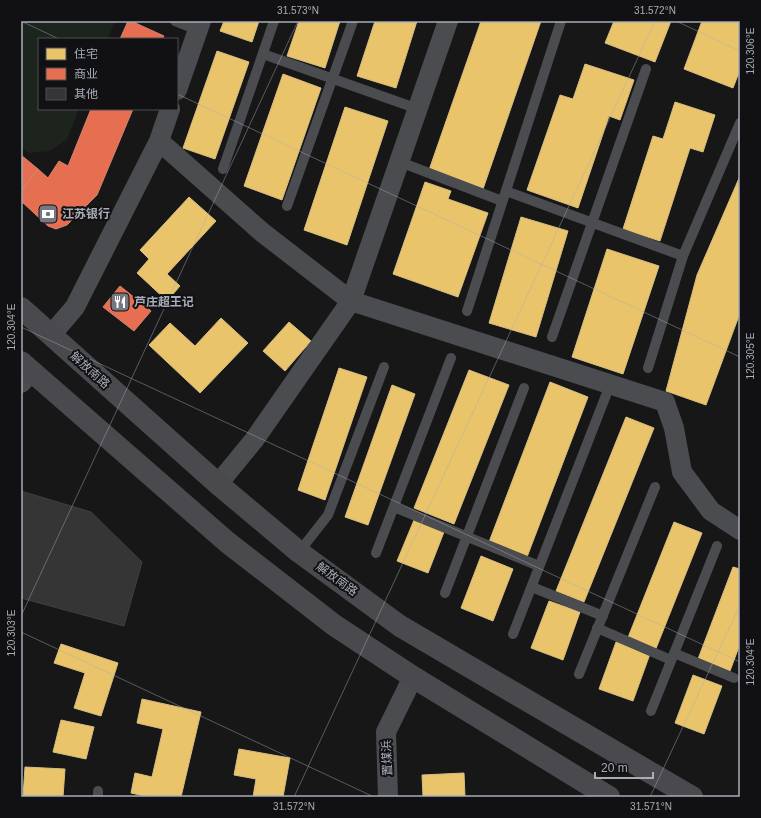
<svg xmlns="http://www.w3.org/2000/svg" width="761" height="818" font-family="Helvetica,'Noto Sans SC',sans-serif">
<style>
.green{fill:#1d241e}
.homes{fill:#e9c46a;stroke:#d6bd81}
.shops{fill:#e76f51;stroke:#d48270}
.building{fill:#353536;stroke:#3f4043}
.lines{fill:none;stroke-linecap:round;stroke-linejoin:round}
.service{stroke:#4b4c50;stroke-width:10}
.minor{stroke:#4b4c50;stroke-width:20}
.secondary{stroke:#4a4a4e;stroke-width:22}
.ticks{fill:none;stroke:#a8adb8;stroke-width:1;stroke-opacity:0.45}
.labels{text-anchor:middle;stroke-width:4;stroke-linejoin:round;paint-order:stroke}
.poi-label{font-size:12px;font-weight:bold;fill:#a8adb8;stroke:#111113;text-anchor:start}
.street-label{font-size:12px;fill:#a8adb8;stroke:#111113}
.neatline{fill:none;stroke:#a8adb8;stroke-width:1.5}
.ticks-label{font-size:10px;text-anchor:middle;fill:#a8adb8}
</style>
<rect width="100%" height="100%" fill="#171717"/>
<path class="green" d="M 21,21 L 115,21 L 107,39 L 39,39 L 39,109 L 79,109 L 67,139 L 50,151 L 29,153 L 21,147 Z"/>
<path class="homes" d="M 224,21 L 259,21 L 252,42 L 220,31 Z
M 299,21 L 340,21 L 325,68 L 287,56 Z
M 375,21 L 417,21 L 396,88 L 357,76 Z
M 481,21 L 541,21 L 483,189 L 429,170 Z
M 614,21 L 671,21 L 655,62 L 605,43 Z
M 702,21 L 740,21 L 740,70 L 733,88 L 684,69 Z
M 217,51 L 249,62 L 215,159 L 183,148 Z
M 585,64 L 634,80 L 620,120 L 609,116 L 578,208 L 527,190 L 560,95 L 573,99 Z
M 283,74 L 321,88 L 282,200 L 244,186 Z
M 675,102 L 715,115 L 703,152 L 690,148 L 660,241 L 623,229 L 653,136 L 663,139 Z
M 345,107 L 388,121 L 347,245 L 304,230 Z
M 740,176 L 740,313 L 706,405 L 666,391 L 697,275 Z
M 425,182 L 451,191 L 448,199 L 488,213 L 458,297 L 393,274 Z
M 189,197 L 216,221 L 167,274 L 180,286 L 167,301 L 137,273 L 149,259 L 140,250 Z
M 521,217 L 568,231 L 536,337 L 489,323 Z
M 607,249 L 659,266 L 623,374 L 572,357 Z
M 221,318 L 248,343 L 200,393 L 149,345 L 170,323 L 195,346 Z
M 289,322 L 311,341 L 285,371 L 263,351 Z
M 339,368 L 367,377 L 325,500 L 298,490 Z
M 469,370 L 509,385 L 454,524 L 414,508 Z
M 550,382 L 588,397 L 527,557 L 489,542 Z
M 392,385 L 415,394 L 368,525 L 345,517 Z
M 626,417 L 654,428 L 584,602 L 556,591 Z
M 414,520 L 444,532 L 428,573 L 397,561 Z
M 674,522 L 702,533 L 655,651 L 627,640 Z
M 481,556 L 513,569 L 493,621 L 461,608 Z
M 733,567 L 740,569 L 740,644 L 730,671 L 698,659 Z
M 549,601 L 580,612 L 563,660 L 531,648 Z
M 616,642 L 650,654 L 633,701 L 599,689 Z
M 61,644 L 118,663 L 101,716 L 74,708 L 85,673 L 54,663 Z
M 693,675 L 722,686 L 704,734 L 675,723 Z
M 142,699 L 201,712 L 181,797 L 149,797 L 131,793 L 135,773 L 152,777 L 163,729 L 137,723 Z
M 61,720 L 94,727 L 86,759 L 53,752 Z
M 239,749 L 290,758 L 283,797 L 253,797 L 256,779 L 234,775 Z
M 25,767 L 65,769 L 63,797 L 23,797 Z
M 464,773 L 465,797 L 423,797 L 422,775 Z"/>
<path class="shops" d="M 128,21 L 131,21 L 164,36 L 162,39 L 120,39 Z
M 91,109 L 133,109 L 97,195 L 67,225 L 56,229 L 48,226 L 21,201 L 21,191 L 38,169 L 48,178 L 59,161 L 68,166 Z
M 21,155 L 38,169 L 21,191 Z
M 120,286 L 151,311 L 134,331 L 103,307 Z"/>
<path class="building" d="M 21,491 L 91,512 L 142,562 L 124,626 L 21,598 Z"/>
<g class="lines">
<path class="service" d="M 175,21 L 198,30
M 263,54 L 418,109
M 400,162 L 502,201
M 223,169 L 274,21
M 506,191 L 683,256
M 287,206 L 353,21
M 467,311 L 561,21
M 552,337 L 646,69
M 648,368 L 683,256 L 740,123
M 394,507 L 539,566
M 299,552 L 328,515 L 384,367
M 376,553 L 451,358
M 532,587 L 603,616
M 445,593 L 524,388
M 597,628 L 671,660
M 513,634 L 610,385
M 674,653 L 734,678
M 579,674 L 655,487
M 651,711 L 717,546
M 98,797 L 98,791"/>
<path class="minor" d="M 177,90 L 201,21
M 170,109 L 159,141 L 263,233 L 351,301 L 665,402 L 674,428 L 682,472 L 711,511 L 740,530
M 51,335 L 75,307 L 159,141
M 21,383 L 32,371
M 218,484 L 254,440 L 351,301 L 448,21
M 388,797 L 386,732 L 413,677"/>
<path class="secondary" d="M 21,308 L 218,484 L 299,552 L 400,626 L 692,797
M 21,362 L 227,542 L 334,625 L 413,677 L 609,797"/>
</g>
<path class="ticks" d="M 21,21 L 59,39M 676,21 L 740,51M 177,94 L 740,357M 21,327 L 740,662M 21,616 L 298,21M 21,632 L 374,797M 294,797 L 655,21M 650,797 L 740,605"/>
<defs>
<symbol id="bank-square" viewBox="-11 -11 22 22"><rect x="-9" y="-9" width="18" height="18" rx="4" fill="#757880" stroke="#111113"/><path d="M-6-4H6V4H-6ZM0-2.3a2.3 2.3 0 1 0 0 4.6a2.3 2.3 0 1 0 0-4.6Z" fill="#fff"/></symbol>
<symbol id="restaurant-square" viewBox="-11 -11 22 22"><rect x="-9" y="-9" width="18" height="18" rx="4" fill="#757880" stroke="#111113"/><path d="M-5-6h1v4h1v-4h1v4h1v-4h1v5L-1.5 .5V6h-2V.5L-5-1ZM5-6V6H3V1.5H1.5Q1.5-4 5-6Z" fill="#fff"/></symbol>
</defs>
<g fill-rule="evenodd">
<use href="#bank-square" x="37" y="203" width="22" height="22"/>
<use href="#restaurant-square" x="109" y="291" width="22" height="22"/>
</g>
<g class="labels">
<g class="poi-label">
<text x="62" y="218">江苏银行</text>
<text x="134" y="306">芦庄超王记</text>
</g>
<g class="street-label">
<text transform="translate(90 370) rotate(42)" y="4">解放南路</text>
<text transform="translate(337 579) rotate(36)" y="4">解放南路</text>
<text transform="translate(387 758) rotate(-92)" y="4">置煤浜</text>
</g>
</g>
<rect width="761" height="818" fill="none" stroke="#111113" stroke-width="44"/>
<rect x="38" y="38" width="140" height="72" fill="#111113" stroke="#4d4f55"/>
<rect x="46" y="48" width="20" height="12" fill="#e9c46a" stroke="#4d4f55"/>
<text x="74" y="58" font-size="12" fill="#a8adb8">住宅</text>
<rect x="46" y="68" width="20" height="12" fill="#e76f51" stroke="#4d4f55"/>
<text x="74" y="78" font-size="12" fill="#a8adb8">商业</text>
<rect x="46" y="88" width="20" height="12" fill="#353536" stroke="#4d4f55"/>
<text x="74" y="98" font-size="12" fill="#a8adb8">其他</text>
<path d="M595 772v6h58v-6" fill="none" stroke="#a8adb8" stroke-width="2"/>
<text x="601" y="772" font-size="12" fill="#a8adb8" stroke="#111113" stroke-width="3" paint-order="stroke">20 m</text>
<rect x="22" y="22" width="717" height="774" class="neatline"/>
<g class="ticks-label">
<text x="298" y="14">31.573°N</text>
<text x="655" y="14">31.572°N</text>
<text transform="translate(750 51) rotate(-90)" y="4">120.306°E</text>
<text transform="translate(11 327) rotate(-90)" y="4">120.304°E</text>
<text transform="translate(750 356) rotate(-90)" y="4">120.305°E</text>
<text transform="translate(11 633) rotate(-90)" y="4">120.303°E</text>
<text transform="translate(750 662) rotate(-90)" y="4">120.304°E</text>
<text x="294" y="810">31.572°N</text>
<text x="651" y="810">31.571°N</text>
</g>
</svg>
